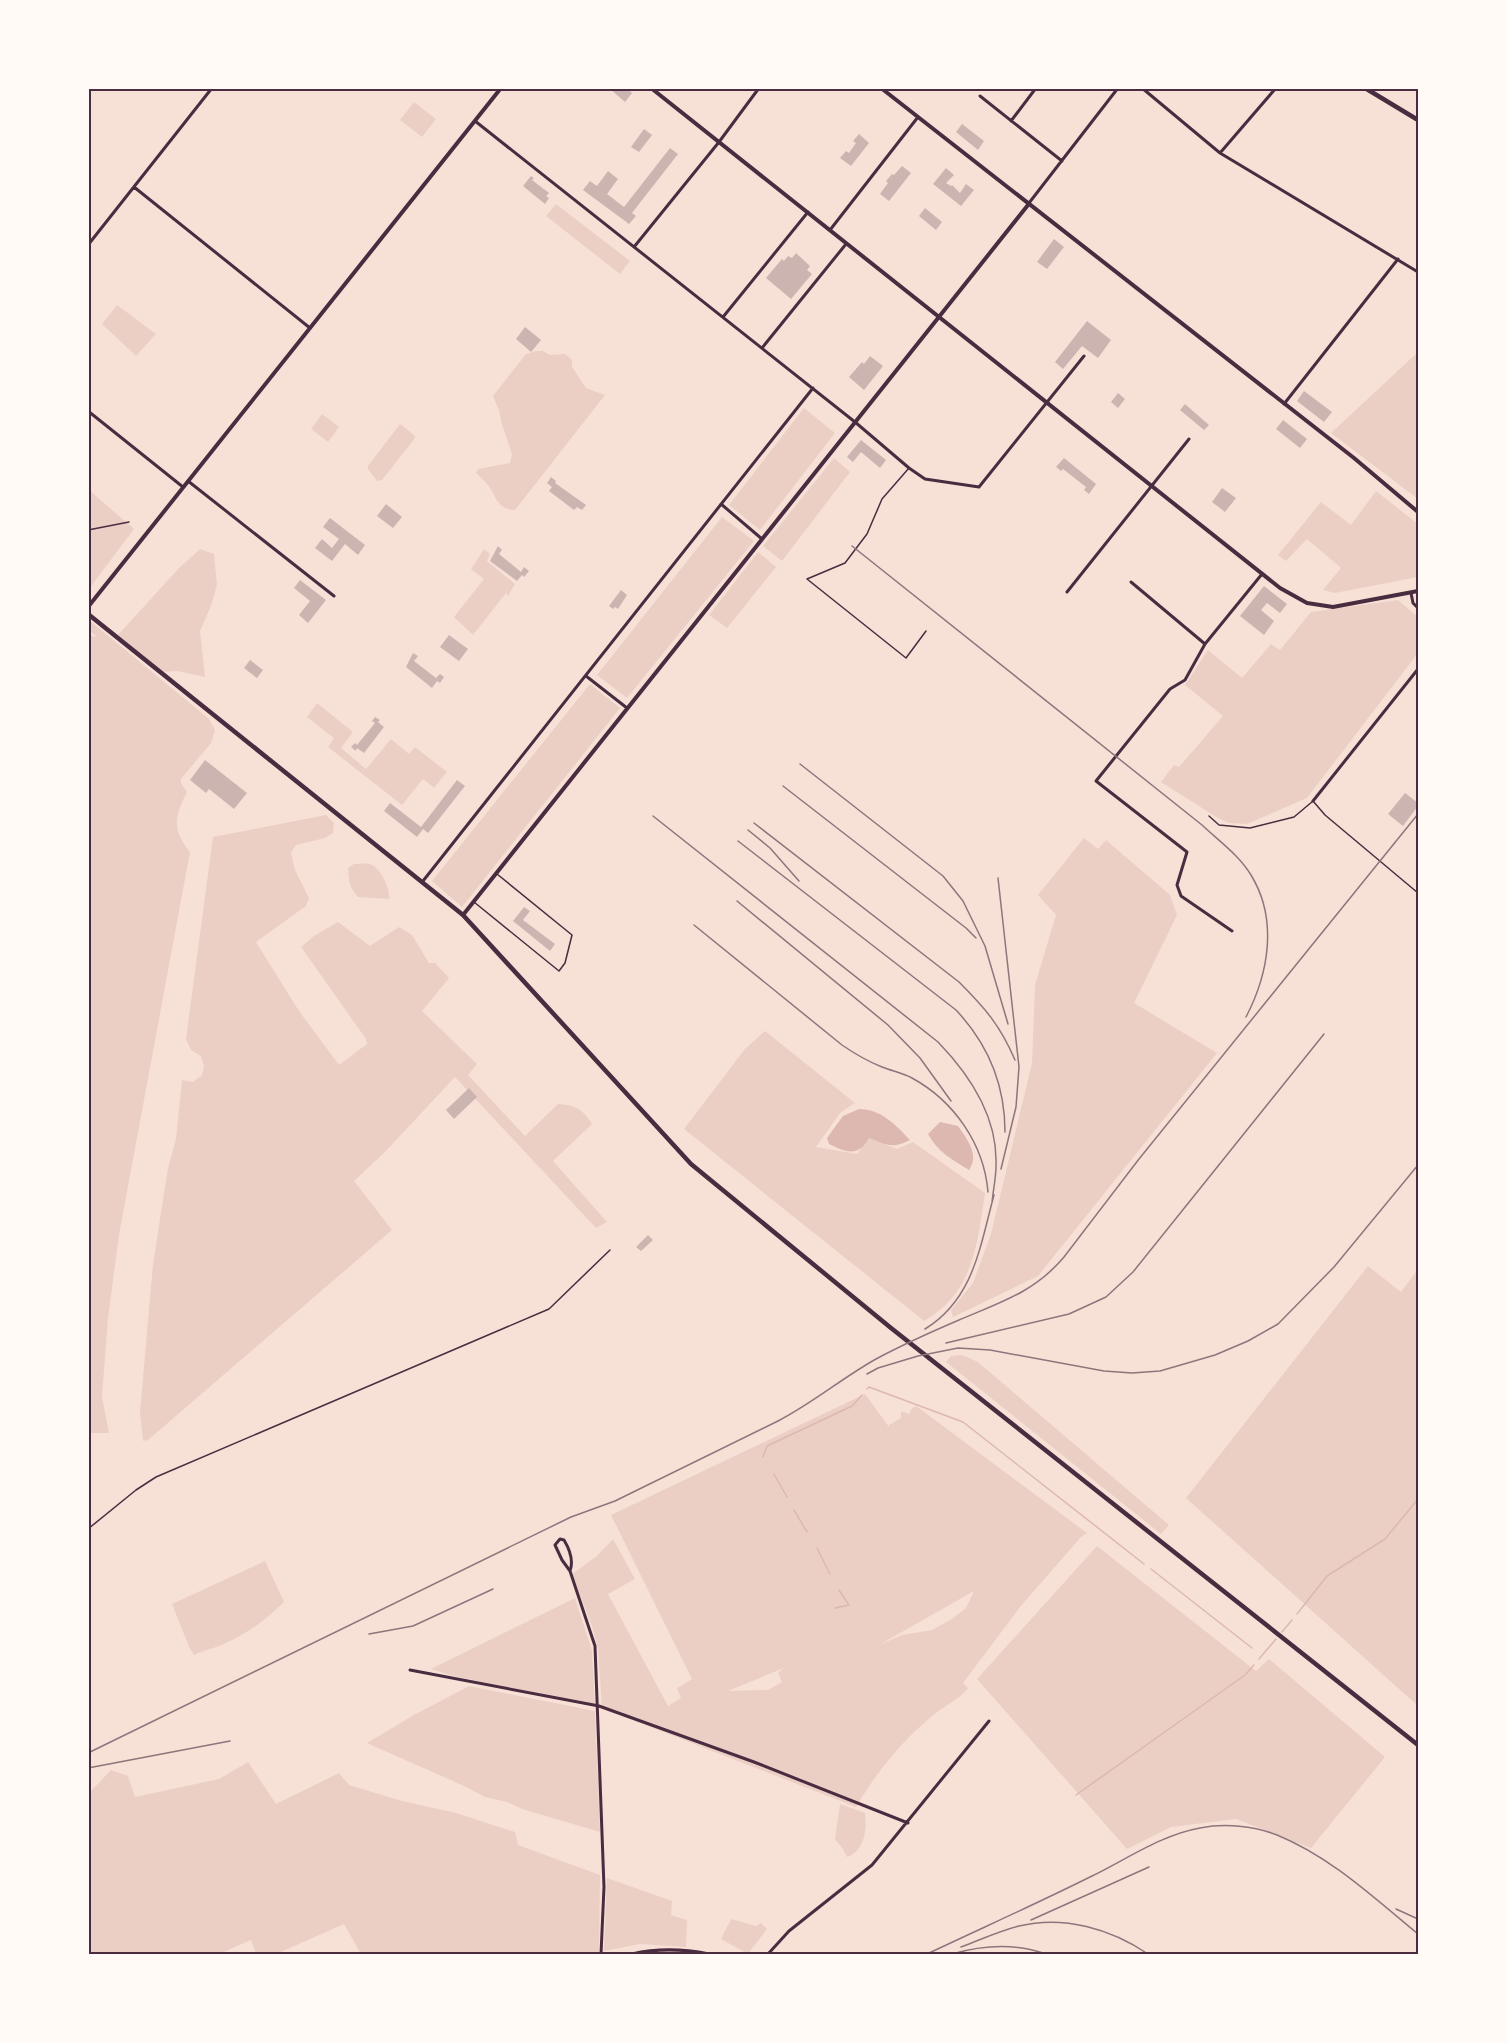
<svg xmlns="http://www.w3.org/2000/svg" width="1507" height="2043" font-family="Literata,serif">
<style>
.green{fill:#ebcfc5;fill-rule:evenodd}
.water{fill:#dcb8b0}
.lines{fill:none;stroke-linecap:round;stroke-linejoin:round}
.stream{stroke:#dcb8b0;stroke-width:1.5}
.building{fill:#ccb4b1}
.path{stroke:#4a2c40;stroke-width:1.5}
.service{stroke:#4a2c40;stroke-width:1.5}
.minor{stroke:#4a2c40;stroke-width:3}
.tertiary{stroke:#4a2c40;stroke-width:4}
.secondary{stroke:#4a2c40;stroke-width:4.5}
.rail{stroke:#8f747c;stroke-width:1.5}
.neatline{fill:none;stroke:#4a2c40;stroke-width:2}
</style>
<rect width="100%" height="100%" fill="#f7e1d7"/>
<path class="green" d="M 414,102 L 436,119 L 422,137 L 400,120 Z
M 556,204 L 630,261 L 620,274 L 546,216 Z
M 117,305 L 156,334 L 136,356 L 102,324 Z
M 536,351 L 543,351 L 550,355 L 565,354 L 572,360 L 572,367 L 586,388 L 605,395 L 515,510 C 496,509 497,496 487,484 C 484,480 480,477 476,473 L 478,469 L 510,463 L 512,454 L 502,425 L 499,410 L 493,396 L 526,354 Z
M 1418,352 L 1418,499 L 1331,433 Z
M 804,408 L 835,433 L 760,530 L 729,505 Z
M 322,414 L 339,427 L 328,442 L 311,429 Z
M 400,424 L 414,435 L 415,438 L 382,480 L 377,481 L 368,469 L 368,466 Z
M 834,458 L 850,472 L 782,561 L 763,546 Z
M 89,490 L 134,529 L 89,589 Z
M 1376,491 L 1418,524 L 1418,577 L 1335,593 L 1323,590 L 1341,568 L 1307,539 L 1286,561 L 1278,555 L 1321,502 L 1351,525 Z
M 722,517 L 754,541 L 627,698 L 597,675 Z
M 200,549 L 214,554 L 217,585 L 211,606 L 200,631 L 205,677 L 177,671 L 162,672 L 118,635 L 179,568 Z
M 484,549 L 490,554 L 487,561 L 515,584 L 508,596 L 506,593 L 473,635 L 454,617 L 484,579 L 471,569 Z
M 758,552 L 776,567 L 727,628 L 709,615 Z
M 1398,600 L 1418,617 L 1418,653 L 1307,798 L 1247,824 L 1229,823 L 1216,817 L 1161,782 L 1174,765 L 1179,767 L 1223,716 L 1185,685 L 1208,650 L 1242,678 L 1271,644 L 1280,650 L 1311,612 Z
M 89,620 L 209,719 L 215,730 L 211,743 L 181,779 L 181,783 L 187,792 C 174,817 172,830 190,852 L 119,1235 L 108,1318 L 102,1397 L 109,1433 L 88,1433 L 89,633 L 94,637 L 96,636 L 89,630 Z
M 590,684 L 620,708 L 462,907 L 432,881 Z
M 317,703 L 353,732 L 341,748 L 366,769 L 391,739 L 409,754 L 415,747 L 447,772 L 434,788 L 423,779 L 402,805 L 328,747 L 334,738 L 307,717 Z
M 326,815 L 334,823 L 333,833 L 325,838 L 296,845 L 291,853 L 295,870 L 309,898 L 306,906 L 256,942 L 299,1011 L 339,1065 L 367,1044 L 366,1039 L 301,947 L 314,936 L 338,922 L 370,946 L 399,927 L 412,935 L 429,963 L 435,963 L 449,978 L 422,1011 L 477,1064 L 468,1075 L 525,1136 L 558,1104 C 575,1105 583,1109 592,1124 L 553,1161 L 607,1222 L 596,1228 L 455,1077 L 385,1152 L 354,1181 L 392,1230 L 148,1440 L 143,1441 L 140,1412 L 153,1264 L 168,1168 L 176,1139 L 182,1080 L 193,1082 L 202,1075 L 204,1066 L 201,1056 L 191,1050 L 186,1039 L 213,837 Z
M 1084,838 L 1098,849 L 1106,840 L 1170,895 L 1177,915 L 1134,1003 L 1217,1053 L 1038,1276 L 953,1317 L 951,1310 L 973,1283 L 991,1234 L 1032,1063 L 1035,985 L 1056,915 L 1038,895 Z
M 354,864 C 358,864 366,863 370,864 C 380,867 391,889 389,899 L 358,897 C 349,887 349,881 348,868 Z
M 765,1031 L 855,1103 L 840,1113 L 816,1147 L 857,1154 L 869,1138 L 897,1149 L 913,1142 L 985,1193 C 977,1245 974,1292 924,1321 L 684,1129 L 745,1049 Z
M 1368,1266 L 1401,1292 L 1418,1269 L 1418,1706 L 1186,1498 Z
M 962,1355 L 978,1362 L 1169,1525 L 1161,1534 L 946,1362 L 951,1356 Z
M 865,1394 L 889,1427 L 889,1425 L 901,1418 L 901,1411 L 909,1414 L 912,1408 L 916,1406 L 1087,1533 L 1081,1537 L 1020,1607 L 963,1683 L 968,1688 C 958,1701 943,1706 931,1717 C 901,1742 876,1773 856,1807 L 602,1708 L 598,1649 L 592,1626 L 572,1574 L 597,1556 L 613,1539 L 635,1579 L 608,1594 L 668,1706 L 681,1698 L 677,1688 L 692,1679 L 611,1515 ZM 974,1591 L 966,1608 L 952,1619 L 932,1630 L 902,1635 L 879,1645 ZM 784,1668 L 778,1673 L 782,1682 L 768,1690 L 728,1691 Z
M 1097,1546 L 1256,1671 L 1269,1659 L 1385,1757 L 1311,1848 L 1236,1819 L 1171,1827 L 1127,1849 L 977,1679 Z
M 265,1561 L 284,1602 C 267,1619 248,1633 226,1643 C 216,1648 204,1650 194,1655 L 189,1647 L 172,1604 Z
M 575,1598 L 592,1651 L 595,1706 L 450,1675 L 431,1669 Z
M 469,1686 L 595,1711 L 600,1832 L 522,1809 L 507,1802 L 485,1797 L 464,1786 L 367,1743 L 414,1715 Z
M 248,1762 L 276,1804 L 339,1773 L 349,1785 L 402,1801 L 456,1813 L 515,1832 L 518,1845 L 600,1875 L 599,1953 L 596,1954 L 361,1954 L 344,1924 L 276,1954 L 256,1954 L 251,1940 L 219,1954 L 89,1954 L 88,1799 L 91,1791 L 111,1770 L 128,1776 L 135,1797 L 219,1779 Z
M 840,1804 L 865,1813 C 867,1829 865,1851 847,1857 L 843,1849 L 835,1839 Z
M 607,1878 L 672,1901 L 671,1915 L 687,1920 L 686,1947 L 640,1944 L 604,1951 Z
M 731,1919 L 756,1926 L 761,1923 L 767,1929 L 748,1954 L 721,1939 Z"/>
<path class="water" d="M 859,1109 C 881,1109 896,1125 910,1140 C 893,1149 886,1145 869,1138 C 858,1158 846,1152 829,1144 L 827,1138 L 843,1116 Z
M 940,1122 L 958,1126 C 967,1139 980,1155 969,1170 C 951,1159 938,1152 928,1134 Z"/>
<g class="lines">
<path class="stream" d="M 867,1389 L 869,1387 L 963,1422 L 1144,1564
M 763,1457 L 767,1446 L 852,1406 L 862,1395
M 774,1474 L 787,1497
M 794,1510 L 807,1532
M 817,1548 L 830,1574
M 1151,1569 L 1252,1648
M 835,1608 L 849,1605 L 839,1590
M 1297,1614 L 1327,1576 L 1385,1539 L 1418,1499
M 1282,1632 L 1292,1620
M 1259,1659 L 1276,1639
M 1076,1795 L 1245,1675 L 1254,1665"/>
</g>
<path class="building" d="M 609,88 L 627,88 L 632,93 L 625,102 Z
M 962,124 L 984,141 L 978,150 L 956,132 Z
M 644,129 L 652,135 L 639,152 L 631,147 Z
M 859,134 L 869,143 L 851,166 L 840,158 L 846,151 L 849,153 L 856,143 L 853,141 Z
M 670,148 L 678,154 L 632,213 L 636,216 L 629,224 L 583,190 L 590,181 L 597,186 L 608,171 L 618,179 L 607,194 L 624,207 Z
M 902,166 L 911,173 L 889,201 L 880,194 L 888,183 L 886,181 L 892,174 L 894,175 Z
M 946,168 L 954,175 L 946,183 L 951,186 L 952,185 L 960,193 L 966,184 L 974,190 L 961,206 L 933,184 Z
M 531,176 L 534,178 L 532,180 L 549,193 L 546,196 L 549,198 L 545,204 L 523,186 Z
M 925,208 L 942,222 L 936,230 L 919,216 Z
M 1054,239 L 1064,247 L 1047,269 L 1037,262 Z
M 796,253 L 810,266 L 807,270 L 812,274 L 791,299 L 766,278 L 782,259 L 784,261 L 788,256 L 792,258 Z
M 1087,321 L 1111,340 L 1098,358 L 1082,346 L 1063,369 L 1055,362 Z
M 525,327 L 541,340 L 531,352 L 516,339 Z
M 870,356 L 883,366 L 864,390 L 849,377 L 862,362 L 864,364 Z
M 1304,391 L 1332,412 L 1324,422 L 1297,401 Z
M 1118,393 L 1125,399 L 1118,408 L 1111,402 Z
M 1185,404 L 1209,425 L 1204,430 L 1180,410 Z
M 1283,420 L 1307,439 L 1300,448 L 1276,429 Z
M 861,440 L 886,460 L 880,468 L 861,452 L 853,462 L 847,457 Z
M 1064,458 L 1096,484 L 1089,494 L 1084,490 L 1086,487 L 1063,469 L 1061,471 L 1056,467 Z
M 551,477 L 556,481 L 555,483 L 586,505 L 582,510 L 577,507 L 574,510 L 549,491 L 552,487 L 547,483 Z
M 1222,488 L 1236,498 L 1225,512 L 1212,502 Z
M 386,504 L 402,517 L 393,528 L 377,516 Z
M 330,518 L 365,545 L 358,555 L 345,544 L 332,561 L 315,548 L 322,539 L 332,548 L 339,539 L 323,527 Z
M 498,546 L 502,550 L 499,554 L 521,572 L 524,567 L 529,571 L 524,577 L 522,575 L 517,581 L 490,561 Z
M 300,580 L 326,600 L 308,623 L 299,615 L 310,601 L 294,588 Z
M 1264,586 L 1287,604 L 1280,613 L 1267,603 L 1261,610 L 1274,621 L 1264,635 L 1240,616 Z
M 621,590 L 627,595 L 618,609 L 615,607 L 613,609 L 609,606 Z
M 449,635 L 468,649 L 459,661 L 440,647 Z
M 413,653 L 418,656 L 414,661 L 436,678 L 440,674 L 444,677 L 440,683 L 437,681 L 432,688 L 406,667 Z
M 250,660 L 263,670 L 257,678 L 244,668 Z
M 375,717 L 380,720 L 378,722 L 384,727 L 364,753 L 357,748 L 356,751 L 351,747 L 355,743 L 357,745 L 375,723 L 372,721 Z
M 205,760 L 247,793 L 234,809 L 209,789 L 206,793 L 190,780 Z
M 457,780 L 465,786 L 428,833 L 423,829 L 417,837 L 384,811 L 390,803 L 421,827 Z
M 1405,793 L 1418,803 L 1418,806 L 1403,826 L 1388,814 Z
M 524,907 L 530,911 L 523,920 L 555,944 L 550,951 L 513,921 Z
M 469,1088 L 477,1097 L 454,1119 L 446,1110 Z
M 648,1235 L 653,1240 L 641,1251 L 636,1247 Z"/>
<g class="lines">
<path class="path" d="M 88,530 L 129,522"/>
<path class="service" d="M 909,468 L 882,499 L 867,534 L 845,563 L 807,579 L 906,658 L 926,631
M 1209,816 L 1219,825 L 1250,828 L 1294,817 L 1313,801 L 1325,815 L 1418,893
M 474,902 L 559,971 L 565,963 L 572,935 L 497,874
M 88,1529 L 136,1490 L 156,1477 L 549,1309 L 610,1250"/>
<path class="minor" d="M 1142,88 L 1220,153 L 1418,272
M 980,96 L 1062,161
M 475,121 L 855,422 L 909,468 L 925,479 L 979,487 L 1084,356
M 1011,121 L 1036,88
M 1220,153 L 1276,88
M 134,187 L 310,328
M 1029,203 L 1118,88
M 830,230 L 918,117
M 88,245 L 212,88
M 634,247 L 719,142 L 759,88
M 723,317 L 808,212
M 762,348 L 846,244
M 1284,404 L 1398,259
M 88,411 L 183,487
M 188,481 L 334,596
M 721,504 L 762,539
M 1131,582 L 1205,644
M 1067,592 L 1189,439
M 1411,593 L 1413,603 L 1418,608
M 586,676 L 627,708
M 1313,801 L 1418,669
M 423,881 L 813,388
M 1232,931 L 1181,896 L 1177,885 L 1187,852 L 1096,781 L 1170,689 L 1185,680 L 1205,644 L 1262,574
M 570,1571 C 574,1560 570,1550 564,1540 L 560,1539 L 555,1545 L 562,1560 L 570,1571 L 595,1646 L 604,1887 L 601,1954
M 410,1670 L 599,1706 L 754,1762 L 908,1823
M 632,1954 C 658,1948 684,1949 709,1954
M 768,1954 L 789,1931 L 872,1865 L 989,1721"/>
<path class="tertiary" d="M 651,88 L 1280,588 L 1307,603 L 1333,607 L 1418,591
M 881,88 L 1354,458 L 1418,512
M 88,607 L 501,88
M 463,915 L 1028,205"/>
<path class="secondary" d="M 1365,88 L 1418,120
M 88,614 L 463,915 L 691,1164 L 891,1328 L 1418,1745"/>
<path class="rail" d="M 852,546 L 1202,825 C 1219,841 1239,855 1251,875 C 1278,919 1269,973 1246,1017
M 800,764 L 943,876 L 963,901 L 985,946 L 1008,1024
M 783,786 L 966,928 L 976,938
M 653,816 L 938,1042 C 970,1075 998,1118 996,1166 C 996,1178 993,1191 992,1203
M 754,823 L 959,982 C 985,1008 1000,1025 1015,1060
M 748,830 L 770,848 L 799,881
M 738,841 L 956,1010 C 988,1044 1005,1085 1005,1132
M 998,878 L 1019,1067 L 1016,1107 L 1001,1169
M 737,901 L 888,1025 L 920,1058 L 951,1101
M 694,925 L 842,1045 C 855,1054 867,1061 882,1067 C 892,1071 903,1073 912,1078 C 954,1101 984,1144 988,1192
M 925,1329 C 974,1299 980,1246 994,1195
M 946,1343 L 1069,1314 L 1106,1297 L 1133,1272 L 1324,1034
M 867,1374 L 878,1368 L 918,1356 L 958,1348 L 990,1350 L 1104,1371 L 1132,1373 L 1160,1371 L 1215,1355 L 1248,1341 L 1278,1324 L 1334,1267 L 1418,1165
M 369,1634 L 413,1626 L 493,1589
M 88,1753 L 571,1517 L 615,1501 L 778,1421 C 813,1403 842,1378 876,1359 C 902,1345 931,1332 959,1320 C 999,1303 1035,1292 1064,1257 L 1139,1159 L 1418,814
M 88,1768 L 230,1741
M 1396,1909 L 1418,1919
M 1031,1920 L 1149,1867
M 961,1947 C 980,1940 999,1931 1019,1926 C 1064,1915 1111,1929 1148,1954
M 927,1954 C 982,1928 1038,1903 1092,1876 C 1127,1859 1161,1835 1200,1828 C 1225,1823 1254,1826 1277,1835 C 1331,1857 1374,1898 1418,1934
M 952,1954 C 983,1945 1015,1943 1046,1954"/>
</g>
<rect width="1507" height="2043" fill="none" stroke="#fffaf5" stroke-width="180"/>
<rect x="90" y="90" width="1327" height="1863" class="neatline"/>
</svg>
